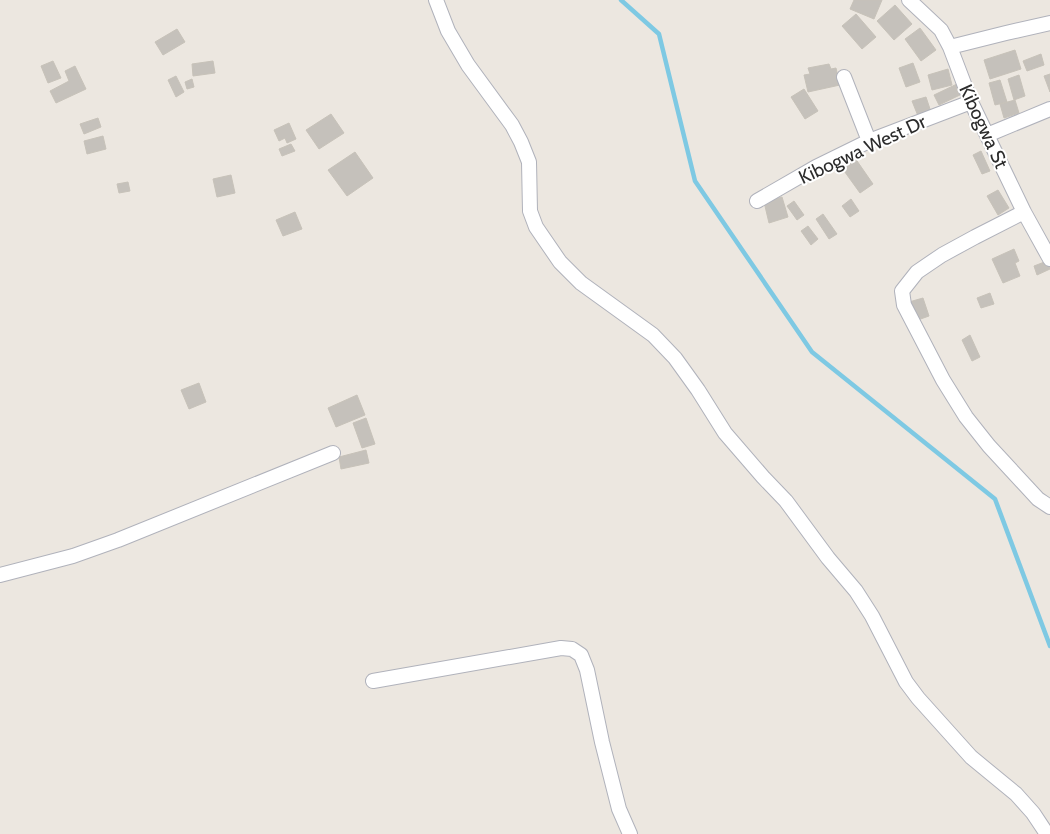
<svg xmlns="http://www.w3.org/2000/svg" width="1050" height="834" font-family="Cabin,sans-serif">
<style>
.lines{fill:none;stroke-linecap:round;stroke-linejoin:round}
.stream{stroke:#7ec9e3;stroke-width:4.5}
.building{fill:#c5c1bb;stroke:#c7c2b9}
.minor-casing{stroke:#b0b2bb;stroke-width:16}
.minor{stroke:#fff;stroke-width:14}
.labels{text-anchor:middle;stroke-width:4;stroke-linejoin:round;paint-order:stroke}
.street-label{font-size:19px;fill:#2c2c2c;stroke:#fff}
</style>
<rect width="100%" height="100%" fill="#ece7e0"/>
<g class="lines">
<path class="stream" d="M 621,0 L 659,34 L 695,181 L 812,352 L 995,499 L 1050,646"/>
</g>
<path class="building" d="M 854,0 L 882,0 L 874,19 L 850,9 Z
M 895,5 L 912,24 L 894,40 L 877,21 Z
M 856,14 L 876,37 L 862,49 L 842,26 Z
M 920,28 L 936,50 L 921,61 L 905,39 Z
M 177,29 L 185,42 L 163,55 L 155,42 Z
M 1015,50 L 1021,69 L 990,79 L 984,60 Z
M 1041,54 L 1044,65 L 1027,71 L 1023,61 Z
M 53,61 L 61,78 L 48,83 L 41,66 Z
M 213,61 L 215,73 L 193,76 L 192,64 Z
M 913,63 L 920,82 L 906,87 L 899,68 Z
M 829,64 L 831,69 L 836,68 L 840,85 L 808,92 L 804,75 L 810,74 L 808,68 Z
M 75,66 L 86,89 L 56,103 L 50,91 L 69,81 L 65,71 Z
M 948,69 L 952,85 L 932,90 L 928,75 Z
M 1050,74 L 1050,92 L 1044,76 Z
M 1019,75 L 1025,96 L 1014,100 L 1008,79 Z
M 176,76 L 184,92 L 176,97 L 168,80 Z
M 192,79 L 194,87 L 187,89 L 185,82 Z
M 1000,80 L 1007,102 L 995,105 L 989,83 Z
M 957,84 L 962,94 L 939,105 L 934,95 Z
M 804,89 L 818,111 L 805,119 L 791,97 Z
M 926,97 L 931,112 L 918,116 L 912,101 Z
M 1015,100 L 1019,113 L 1004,118 L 1000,104 Z
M 331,114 L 344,133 L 319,149 L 306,130 Z
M 98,118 L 101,127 L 84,134 L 80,124 Z
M 289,123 L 296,139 L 287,143 L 285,138 L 279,141 L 274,130 Z
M 103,136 L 106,149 L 87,154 L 84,141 Z
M 291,144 L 295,151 L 282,156 L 279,149 Z
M 981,151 L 990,171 L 982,174 L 973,155 Z
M 355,152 L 373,178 L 347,196 L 328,170 Z
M 855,158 L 873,184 L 860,193 L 842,168 Z
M 231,175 L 235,193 L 217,197 L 213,179 Z
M 128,182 L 130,191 L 119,193 L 117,184 Z
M 998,190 L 1009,208 L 998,215 L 987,196 Z
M 782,197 L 788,217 L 769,223 L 764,202 Z
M 851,199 L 859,211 L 850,217 L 842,206 Z
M 794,201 L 804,215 L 797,220 L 787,206 Z
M 295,212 L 302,229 L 283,236 L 276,220 Z
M 823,214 L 837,234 L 829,239 L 816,219 Z
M 808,226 L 818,239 L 811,245 L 801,231 Z
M 1014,249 L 1019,261 L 1015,263 L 1020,276 L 1003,283 L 992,259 Z
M 1047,261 L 1050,269 L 1037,275 L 1034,266 Z
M 990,293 L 994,304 L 981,308 L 977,298 Z
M 923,298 L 929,316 L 915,321 L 909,302 Z
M 970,335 L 980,357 L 972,361 L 962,340 Z
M 199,383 L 206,402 L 189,409 L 181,390 Z
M 357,395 L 365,415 L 336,427 L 328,408 Z
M 366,418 L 375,444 L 362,448 L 353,423 Z
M 366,450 L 369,463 L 341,469 L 339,457 Z"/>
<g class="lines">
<defs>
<path id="minor" d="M 436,0 L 448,31 L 468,65 L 512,125 L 521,142 L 529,162 L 530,211 L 536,227 L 560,262 L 581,283 L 653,335 L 675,358 L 698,390 L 725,433 L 763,477 L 786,501 L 828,558 L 856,591 L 872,616 L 906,682 L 918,698 L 971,757 L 1016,794 L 1033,813 L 1047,834
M 909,0 L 941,30 L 950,47 L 971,102 L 1024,212 L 1050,259
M 950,47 L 1006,33 L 1050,23
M 844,77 L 869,141
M 987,135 L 1050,109
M 757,201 L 816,167 L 869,141 L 971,102
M 1024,212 L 975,237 L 942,255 L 917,272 L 902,291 L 904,305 L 943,380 L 966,417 L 989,446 L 1038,499 L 1050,507
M 0,575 L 73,556 L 118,540 L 333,453
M 373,681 L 561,648 L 572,649 L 581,655 L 587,670 L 602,742 L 619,809 L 630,834"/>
</defs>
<use href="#minor" class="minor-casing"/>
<use href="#minor" class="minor"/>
</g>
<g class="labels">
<g class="street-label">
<text transform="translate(984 126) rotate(65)" y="7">Kibogwa St</text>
<text transform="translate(862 149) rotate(-25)" y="7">Kibogwa West Dr</text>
</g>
</g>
</svg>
